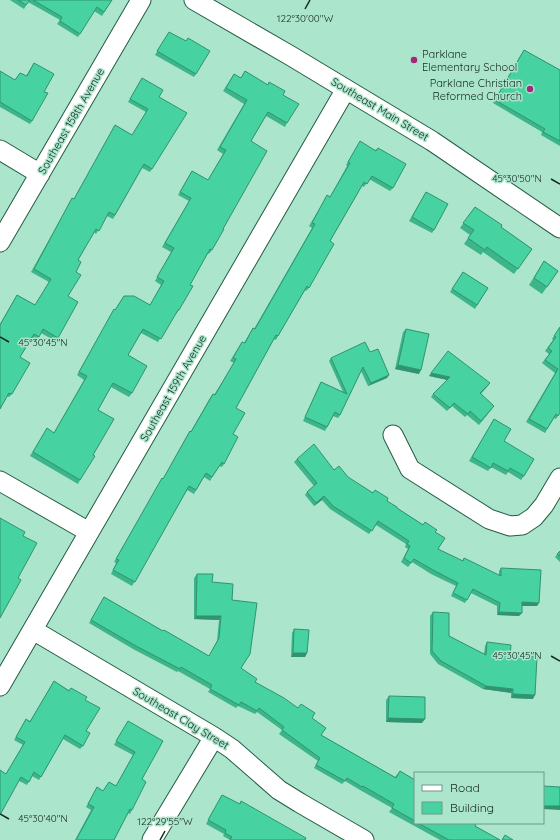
<svg xmlns="http://www.w3.org/2000/svg" width="560" height="840" font-family="Quicksand,sans-serif">
<style>
.lines{fill:none;stroke-linecap:round;stroke-linejoin:round}
.minor-casing{stroke:#245c47;stroke-width:21}
.minor{stroke:#fff;stroke-width:19}
.wall{fill:#3cb58a}
.shaded-wall{fill:#319371}
.building{fill:#46d2a1;stroke:#319371}
.ticks{fill:none;stroke:#132a21;stroke-width:1.5}
.poi-dot{fill:#a52779;stroke:#abe5cb;stroke-width:1.5}
.labels{text-anchor:middle;stroke-width:3;stroke-linejoin:round;paint-order:stroke}
.poi-label{font-size:11px;fill:#132a21;stroke:#abe5cb;text-anchor:start}
.street-label{font-size:11px;fill:#132a21;stroke:#abe5cb}
.ticks-label{font-size:10px;text-anchor:middle;fill:#132a21;stroke:#abe5cb;stroke-width:3;stroke-linejoin:round;paint-order:stroke}
</style>
<rect width="100%" height="100%" fill="#abe5cb"/>
<g class="lines">
<defs>
<path id="minor" d="M 194,0 L 291,56 L 432,141 L 560,228
M 0,150 L 40,174
M 0,242 L 141,0
M 393,435 L 410,469 L 489,519 L 510,526 L 522,525 L 534,517 L 544,505 L 560,478
M 0,481 L 89,532
M 33,630 L 214,737 L 232,749 L 279,790 L 300,803 L 364,840
M 0,686 L 346,89
M 152,840 L 214,737"/>
</defs>
<use href="#minor" class="minor-casing"/>
<use href="#minor" class="minor"/>
</g>
<path class="wall" d="M 10,0 L 112,0 L 102,16 L 94,11 L 78,37 L 57,24 L 60,20 L 28,2 L 24,9 Z
M 167,35 L 186,41 L 188,38 L 196,74 L 194,77 L 155,55 Z
M 524,50 L 560,70 L 560,146 L 541,135 L 542,132 L 493,103 Z
M 34,63 L 44,92 L 32,121 L 30,124 L 0,107 L 0,71 L 15,80 L 20,73 L 26,76 Z
M 245,71 L 283,95 L 287,123 L 285,127 L 266,116 L 251,141 L 223,229 L 212,250 L 209,254 L 208,253 L 190,285 L 179,310 L 176,314 L 175,313 L 158,342 L 141,333 L 128,355 L 132,393 L 129,397 L 111,387 L 98,410 L 93,455 L 80,480 L 78,484 L 30,456 L 47,428 L 54,433 L 84,380 L 77,375 L 112,313 L 114,309 L 115,310 L 124,296 L 150,305 L 161,285 L 155,281 L 171,252 L 162,247 L 189,201 L 178,195 L 192,171 L 208,180 L 223,154 L 217,150 L 244,104 L 223,91 L 234,74 L 241,78 Z
M 142,78 L 159,97 L 152,169 L 150,172 L 142,168 L 113,219 L 107,216 L 96,234 L 94,232 L 78,260 L 76,272 L 68,296 L 58,338 L 55,341 L 41,333 L 36,340 L 32,338 L 20,357 L 12,394 L 9,397 L 7,396 L 0,409 L 0,324 L 17,295 L 35,305 L 49,282 L 31,272 L 70,202 L 72,198 L 74,199 L 115,125 L 132,135 L 146,112 L 128,102 Z
M 358,145 L 376,150 L 378,148 L 393,188 L 390,191 L 369,179 L 364,187 L 362,186 L 330,241 L 309,288 L 306,291 L 305,290 L 278,336 L 276,340 L 274,339 L 236,408 L 233,434 L 224,464 L 222,467 L 219,466 L 210,481 L 204,477 L 194,494 L 187,490 L 132,586 L 111,574 L 116,563 L 114,562 L 160,482 L 162,478 L 163,479 L 188,434 L 190,431 L 191,431 L 210,398 L 213,394 L 214,395 L 234,363 L 230,361 L 240,345 L 242,342 L 244,343 L 251,331 L 253,328 L 254,329 L 312,228 L 309,226 L 325,199 L 327,195 L 330,197 L 347,166 L 346,165 Z
M 426,192 L 434,230 L 432,233 L 409,221 Z
M 475,207 L 501,227 L 532,249 L 514,274 L 483,252 L 481,255 L 464,244 L 470,235 L 460,228 Z
M 544,261 L 558,271 L 542,294 L 529,285 Z
M 463,272 L 488,288 L 475,309 L 450,292 Z
M 560,327 L 560,413 L 556,419 L 554,418 L 545,433 L 526,422 L 555,373 L 542,363 L 549,354 L 545,351 L 553,340 L 552,339 Z
M 406,329 L 419,374 L 395,369 L 403,332 Z
M 370,352 L 389,375 L 387,378 L 368,386 L 361,371 L 340,415 L 338,418 L 333,416 L 325,431 L 303,421 L 319,386 L 321,382 L 343,392 L 329,361 L 331,358 Z
M 429,376 L 490,383 L 488,386 L 481,394 L 492,409 L 479,425 L 467,415 L 465,417 L 452,406 L 447,411 L 431,397 L 433,394 L 447,380 Z
M 494,419 L 504,441 L 524,476 L 521,480 L 508,472 L 506,475 L 491,467 L 488,471 L 469,461 Z
M 297,459 L 334,470 L 387,501 L 397,508 L 435,532 L 438,549 L 463,561 L 499,575 L 499,571 L 501,568 L 537,606 L 522,606 L 519,616 L 497,615 L 497,606 L 471,593 L 465,603 L 451,596 L 456,586 L 431,574 L 412,562 L 408,567 L 401,562 L 408,549 L 405,547 L 406,544 L 376,525 L 369,534 L 330,509 L 322,500 L 314,506 L 305,495 L 307,492 L 314,486 L 294,462 Z
M 560,551 L 560,562 L 555,557 Z
M 197,574 L 212,582 L 232,600 L 241,668 L 255,682 L 312,718 L 321,735 L 395,777 L 400,771 L 415,780 L 415,823 L 475,823 L 475,826 L 500,840 L 440,840 L 389,812 L 392,808 L 360,790 L 345,781 L 342,784 L 314,768 L 318,761 L 279,734 L 282,730 L 257,712 L 255,714 L 238,706 L 236,708 L 208,692 L 210,689 L 178,671 L 177,672 L 133,649 L 89,623 L 104,597 L 163,631 L 209,656 L 217,641 L 219,620 L 194,619 L 194,578 Z
M 433,612 L 449,636 L 484,654 L 485,646 L 487,642 L 510,656 L 533,699 L 511,698 L 511,693 L 483,689 L 438,664 L 430,654 L 430,616 Z
M 294,629 L 307,653 L 305,657 L 291,657 L 292,633 Z
M 54,681 L 85,700 L 86,731 L 83,746 L 80,749 L 63,739 L 39,780 L 32,776 L 27,785 L 6,774 L 23,745 L 14,740 L 26,719 L 30,721 Z
M 389,696 L 422,723 L 386,722 L 386,700 Z
M 128,721 L 142,779 L 132,810 L 130,814 L 128,813 L 114,840 L 75,840 L 91,810 L 86,807 L 95,791 L 97,787 L 103,791 L 109,782 L 116,786 L 133,755 L 114,745 Z
M 222,795 L 239,804 L 241,801 L 305,840 L 230,840 L 223,836 L 224,834 L 206,824 Z"/>
<path class="shaded-wall" d="M 398,365 L 421,370 L 419,374 L 395,369 Z
M 431,373 L 450,377 L 448,380 L 429,376 Z
M 389,375 L 387,378 L 368,386 L 371,383 Z
M 324,496 L 322,500 L 314,506 L 316,503 Z
M 522,602 L 539,603 L 537,606 L 520,606 Z
M 499,612 L 522,613 L 519,616 L 497,615 Z
M 196,616 L 221,616 L 219,620 L 194,619 Z
M 293,653 L 307,653 L 305,657 L 291,657 Z
M 486,686 L 513,689 L 511,693 L 483,689 Z
M 513,694 L 535,695 L 533,699 L 511,698 Z
M 388,718 L 425,719 L 422,723 L 386,722 Z
M 543,806 L 560,806 L 560,810 L 543,809 Z"/>
<path class="building" d="M 18,0 L 30,0 L 26,5 Z
M 33,0 L 112,0 L 104,12 L 97,7 L 80,34 L 60,21 L 62,17 Z
M 169,32 L 186,41 L 188,38 L 210,51 L 196,74 L 157,51 Z
M 524,50 L 560,70 L 560,141 L 543,132 L 545,129 L 495,100 Z
M 34,63 L 54,74 L 44,92 L 48,93 L 32,121 L 0,102 L 0,71 L 15,80 L 20,73 L 27,76 Z
M 245,71 L 268,85 L 269,82 L 285,91 L 283,95 L 299,104 L 287,123 L 268,112 L 251,141 L 267,151 L 223,229 L 224,229 L 212,250 L 210,249 L 190,285 L 193,286 L 179,310 L 178,310 L 161,339 L 143,329 L 128,355 L 147,366 L 132,393 L 113,383 L 98,410 L 114,419 L 93,455 L 95,456 L 80,480 L 33,452 L 47,428 L 54,433 L 87,376 L 79,372 L 114,309 L 115,310 L 124,296 L 134,296 L 150,305 L 164,281 L 157,277 L 174,248 L 165,243 L 191,198 L 180,192 L 192,171 L 208,180 L 226,150 L 220,147 L 247,100 L 226,88 L 234,74 L 241,78 Z
M 142,78 L 163,90 L 159,97 L 187,113 L 152,169 L 144,164 L 115,215 L 109,212 L 99,231 L 96,229 L 78,260 L 81,262 L 76,272 L 81,275 L 68,296 L 78,302 L 58,338 L 43,329 L 39,337 L 34,334 L 20,357 L 30,363 L 12,394 L 9,393 L 0,409 L 0,325 L 17,295 L 35,305 L 51,279 L 34,269 L 72,198 L 74,199 L 115,125 L 132,135 L 148,109 L 130,99 Z
M 360,141 L 376,151 L 378,148 L 406,164 L 393,188 L 372,176 L 367,184 L 364,182 L 330,241 L 334,244 L 309,288 L 307,286 L 278,336 L 276,335 L 236,408 L 245,413 L 233,434 L 238,437 L 224,464 L 222,462 L 212,477 L 206,473 L 196,490 L 189,486 L 135,582 L 113,570 L 119,560 L 116,559 L 162,478 L 163,479 L 190,431 L 191,432 L 213,394 L 215,395 L 236,359 L 233,358 L 242,342 L 245,343 L 253,328 L 255,329 L 315,224 L 312,223 L 327,195 L 330,197 L 350,163 L 348,162 Z
M 426,192 L 448,204 L 434,230 L 412,217 Z
M 475,207 L 502,225 L 501,227 L 532,249 L 518,269 L 487,247 L 485,250 L 468,238 L 474,230 L 463,223 Z
M 544,261 L 558,271 L 547,287 L 534,278 Z
M 463,272 L 488,288 L 477,305 L 452,289 Z
M 560,327 L 560,413 L 558,416 L 556,414 L 547,429 L 529,419 L 558,369 L 545,360 L 552,351 L 548,348 L 556,337 L 554,336 Z
M 406,329 L 429,334 L 421,370 L 398,365 Z
M 365,342 L 370,352 L 378,349 L 389,375 L 371,383 L 363,367 L 340,415 L 335,412 L 327,427 L 305,417 L 321,382 L 347,394 L 331,358 Z
M 448,351 L 490,383 L 480,393 L 494,406 L 481,421 L 470,411 L 468,414 L 454,403 L 450,408 L 433,394 L 450,377 L 431,373 Z
M 494,419 L 511,429 L 504,441 L 534,459 L 524,476 L 510,468 L 508,471 L 493,463 L 491,468 L 472,457 Z
M 314,444 L 334,470 L 339,466 L 348,477 L 373,493 L 375,490 L 388,498 L 387,501 L 397,507 L 397,508 L 423,525 L 425,522 L 437,530 L 435,532 L 445,538 L 438,549 L 463,561 L 464,558 L 501,576 L 501,568 L 541,570 L 539,603 L 522,602 L 522,613 L 499,612 L 500,603 L 473,589 L 467,600 L 453,593 L 458,583 L 433,570 L 414,559 L 411,563 L 404,558 L 410,546 L 407,544 L 409,541 L 378,521 L 372,531 L 333,506 L 324,496 L 316,503 L 307,492 L 317,483 L 297,459 Z
M 0,518 L 25,532 L 23,536 L 37,543 L 18,578 L 21,580 L 0,618 Z
M 560,551 L 560,556 L 557,554 Z
M 197,574 L 213,574 L 212,582 L 233,584 L 232,600 L 257,603 L 250,654 L 241,668 L 257,679 L 255,682 L 284,698 L 298,708 L 301,704 L 315,713 L 312,718 L 326,728 L 321,735 L 396,778 L 400,771 L 415,780 L 415,821 L 392,808 L 394,804 L 363,786 L 362,787 L 347,778 L 345,781 L 316,765 L 320,758 L 282,730 L 284,727 L 259,708 L 257,711 L 241,702 L 239,705 L 210,689 L 212,685 L 181,667 L 180,669 L 136,646 L 91,620 L 104,597 L 163,631 L 164,630 L 209,656 L 219,638 L 221,616 L 196,616 Z
M 433,612 L 449,613 L 449,636 L 486,655 L 487,642 L 511,645 L 510,656 L 537,657 L 535,695 L 513,694 L 513,689 L 486,686 L 441,661 L 432,651 Z
M 294,629 L 309,630 L 307,653 L 293,653 Z
M 54,681 L 69,691 L 71,688 L 87,697 L 85,700 L 100,708 L 86,731 L 90,733 L 83,746 L 65,735 L 41,777 L 34,772 L 29,782 L 21,777 L 0,815 L 0,770 L 6,774 L 25,742 L 16,737 L 26,719 L 30,722 Z
M 389,696 L 425,697 L 425,719 L 388,718 Z
M 128,721 L 163,741 L 142,779 L 146,782 L 132,810 L 130,809 L 114,840 L 76,840 L 94,807 L 88,804 L 97,787 L 103,791 L 109,782 L 116,786 L 135,752 L 116,741 Z
M 543,786 L 560,787 L 560,806 L 543,806 Z
M 222,795 L 240,804 L 241,801 L 306,838 L 305,840 L 230,840 L 232,837 L 225,833 L 226,830 L 208,820 Z
M 418,823 L 475,823 L 476,824 L 475,826 L 500,840 L 449,840 Z
M 505,835 L 513,840 L 502,840 Z"/>
<path class="ticks" d="M 305,9 L 310,0M 551,179 L 560,184M 0,337 L 9,342M 551,656 L 560,661M 0,814 L 9,819M 160,840 L 165,831"/>
<g class="poi-dot">
<circle cx="414" cy="60" r="4"/>
<circle cx="530" cy="89" r="4"/>
</g>
<g class="labels">
<g class="poi-label">
<text x="422" y="58">Parklane<tspan x="422" dy="13">Elementary School</tspan></text>
<text x="522" y="87" text-anchor="end">Parklane Christian<tspan x="522" dy="13">Reformed Church</tspan></text>
</g>
<g class="street-label">
<text transform="translate(380 109) rotate(31)" y="4">Southeast Main Street</text>
<text transform="translate(71 121) rotate(-60)" y="4">Southeast 158th Avenue</text>
<text transform="translate(173 388) rotate(-60)" y="4">Southeast 159th Avenue</text>
<text transform="translate(181 718) rotate(31)" y="4">Southeast Clay Street</text>
</g>
</g>
<g class="ticks-label">
<text x="305" y="22">122°30'00"W</text>
<text x="517" y="182">45°30'50"N</text>
<text x="43" y="346">45°30'45"N</text>
<text x="517" y="659">45°30'45"N</text>
<text x="43" y="822">45°30'40"N</text>
<text x="165" y="825">122°29'55"W</text>
</g>
<rect x="414" y="772" width="130" height="52" fill="#abe5cb" stroke="#6e9a87"/>
<rect x="422" y="785" width="20" height="6" fill="#ffffff" stroke="#6e9a87"/>
<text x="450" y="792" font-size="12" fill="#132a21">Road</text>
<rect x="422" y="802" width="20" height="12" fill="#46d2a1" stroke="#6e9a87"/>
<text x="450" y="812" font-size="12" fill="#132a21">Building</text>
</svg>
